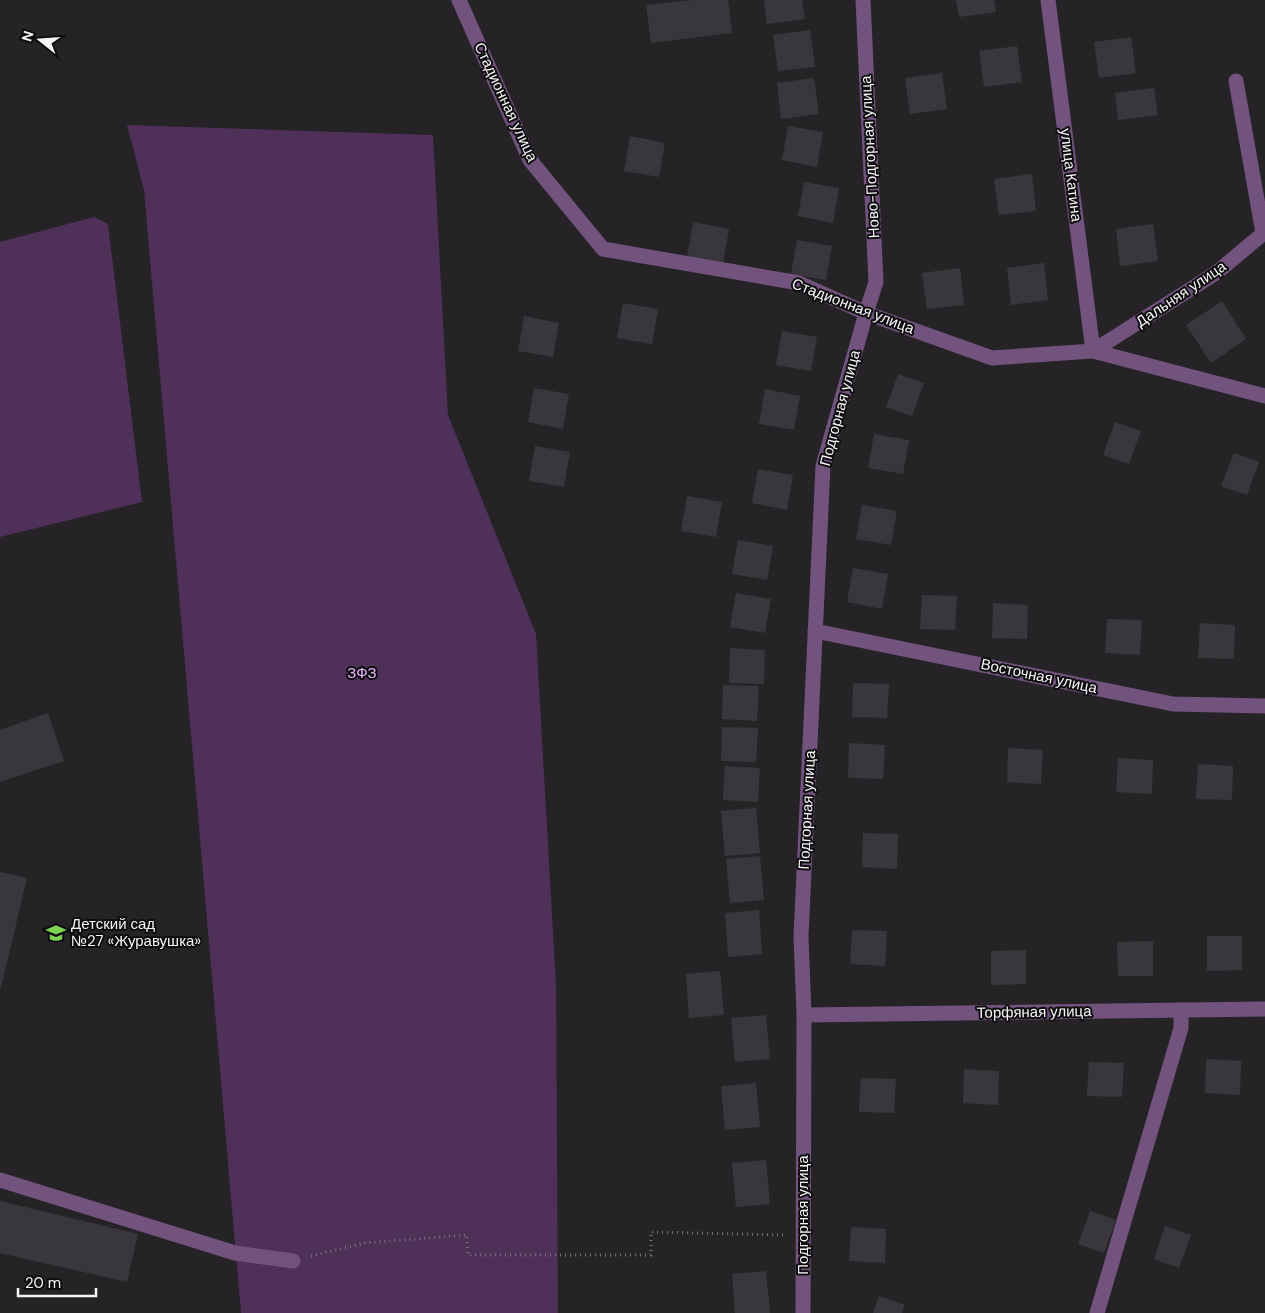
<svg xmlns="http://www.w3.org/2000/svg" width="1265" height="1313" font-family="'DM Sans',sans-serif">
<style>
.green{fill:#4e3059}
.building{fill:#3a373c}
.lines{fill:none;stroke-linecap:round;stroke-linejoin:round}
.path{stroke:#777578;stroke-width:3;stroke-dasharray:1 4;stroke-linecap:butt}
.lane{stroke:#72537d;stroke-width:15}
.street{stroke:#72537d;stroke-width:15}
.labels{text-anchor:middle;stroke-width:4;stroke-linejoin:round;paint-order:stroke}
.street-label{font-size:15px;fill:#f6f4f7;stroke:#0e0d0f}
.park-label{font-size:15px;fill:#e8b5fb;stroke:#0e0d0f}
.poi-label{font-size:15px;fill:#f6f4f7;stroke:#0e0d0f;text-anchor:start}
</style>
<rect width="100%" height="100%" fill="#262327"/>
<path class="green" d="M 127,125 L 433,135 L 448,415 L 536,634 L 556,985 L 558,1313 L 241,1313 L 144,190 Z
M 94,217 L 108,224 L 142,502 L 0,537 L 0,242 Z"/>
<path class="building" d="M 692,0 L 728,0 L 732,33 L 651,43 L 646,5 Z
M 764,0 L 802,0 L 805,19 L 767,24 Z
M 956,0 L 994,0 L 996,12 L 959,17 Z
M 810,30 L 815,67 L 778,71 L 773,35 Z
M 1131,37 L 1136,73 L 1099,78 L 1094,42 Z
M 1017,46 L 1022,82 L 984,87 L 979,51 Z
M 942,73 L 947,109 L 910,114 L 905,78 Z
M 814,78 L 819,114 L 781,119 L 777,83 Z
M 1154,88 L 1158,115 L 1118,120 L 1115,93 Z
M 788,126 L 823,132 L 817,167 L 782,160 Z
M 630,136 L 665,143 L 659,177 L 624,171 Z
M 1032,174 L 1036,211 L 999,215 L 994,179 Z
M 804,182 L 839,188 L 833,223 L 798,216 Z
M 693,222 L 729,229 L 723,263 L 687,257 Z
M 1153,224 L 1158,261 L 1120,266 L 1116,229 Z
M 797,240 L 832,246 L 826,280 L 791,274 Z
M 1044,263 L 1048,300 L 1011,305 L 1007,268 Z
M 960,268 L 964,305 L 927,309 L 922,273 Z
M 1222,301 L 1246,339 L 1211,363 L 1186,325 Z
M 623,303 L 658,309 L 652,344 L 617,338 Z
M 524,316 L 559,323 L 553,357 L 518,351 Z
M 782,331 L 817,337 L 811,371 L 776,365 Z
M 898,374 L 924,383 L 912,416 L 886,407 Z
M 534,388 L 569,394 L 563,429 L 528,422 Z
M 765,389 L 800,396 L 794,430 L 759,424 Z
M 1115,422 L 1141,431 L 1129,464 L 1103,455 Z
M 874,434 L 909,440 L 903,474 L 868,468 Z
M 535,446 L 570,452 L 564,487 L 529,481 Z
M 1234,453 L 1259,462 L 1247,495 L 1221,486 Z
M 758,469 L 793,475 L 787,510 L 752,503 Z
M 687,496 L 722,502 L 716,537 L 681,531 Z
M 862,505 L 897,511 L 891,545 L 856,539 Z
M 738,540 L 773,546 L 767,580 L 732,574 Z
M 853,568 L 888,574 L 882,609 L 847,602 Z
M 736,593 L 771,599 L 765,633 L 730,627 Z
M 922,595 L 957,596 L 955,630 L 920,629 Z
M 993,603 L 1028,605 L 1027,639 L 992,638 Z
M 1107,619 L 1142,620 L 1140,655 L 1105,653 Z
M 1200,623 L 1235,625 L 1234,659 L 1198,658 Z
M 730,648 L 765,650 L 764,684 L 729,683 Z
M 853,683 L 889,684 L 887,718 L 852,717 Z
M 723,685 L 759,686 L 757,721 L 722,719 Z
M 48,713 L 64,761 L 0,782 L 0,730 Z
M 722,727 L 758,728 L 756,762 L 721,761 Z
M 849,743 L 885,745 L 883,779 L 848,778 Z
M 1008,748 L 1043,750 L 1041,784 L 1007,782 Z
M 1118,758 L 1153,760 L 1152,794 L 1116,792 Z
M 1198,764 L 1233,766 L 1232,800 L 1196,799 Z
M 725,766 L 760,768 L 758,802 L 723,800 Z
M 756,808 L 760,853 L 725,856 L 721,811 Z
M 863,833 L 898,834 L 897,869 L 862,867 Z
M 760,856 L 764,900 L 730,903 L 726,859 Z
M 0,872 L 27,878 L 1,988 L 0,988 Z
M 759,910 L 762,954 L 728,957 L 725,913 Z
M 852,930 L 887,931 L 885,966 L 850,964 Z
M 1207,936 L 1242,936 L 1242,970 L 1207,971 Z
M 1153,941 L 1153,976 L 1118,976 L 1117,942 Z
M 1026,950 L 1026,984 L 991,985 L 991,951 Z
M 720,971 L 724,1015 L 689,1018 L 686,974 Z
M 766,1015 L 770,1059 L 735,1062 L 731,1018 Z
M 1206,1059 L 1241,1061 L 1240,1095 L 1205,1093 Z
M 1089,1062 L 1124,1063 L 1122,1097 L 1087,1096 Z
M 964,1069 L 999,1071 L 998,1105 L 963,1103 Z
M 861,1078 L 896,1079 L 894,1113 L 859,1112 Z
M 756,1083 L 760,1127 L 725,1130 L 721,1086 Z
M 766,1160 L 770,1204 L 736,1207 L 732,1163 Z
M 0,1201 L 138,1234 L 127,1282 L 0,1253 Z
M 1090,1211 L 1116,1220 L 1104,1253 L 1078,1244 Z
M 1165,1226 L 1191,1235 L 1179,1268 L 1154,1259 Z
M 851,1227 L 886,1229 L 885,1263 L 849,1261 Z
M 766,1271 L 770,1313 L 735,1313 L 732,1274 Z
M 879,1296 L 905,1305 L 902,1313 L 873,1313 Z"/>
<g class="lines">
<path class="path" d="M 311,1256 L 365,1243 L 467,1235 L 468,1255 L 651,1255 L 651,1232 L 784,1235"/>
<path class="lane" d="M 1236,81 L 1263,233
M 0,1180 L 235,1253 L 293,1261
M 1097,1313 L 1181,1028 L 1181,1010"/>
<path class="street" d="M 459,0 L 530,160 L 603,249 L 799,283 L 866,313 L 992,358 L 1093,351 L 1265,396
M 1048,0 L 1093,351 L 1216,273 L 1265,232
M 815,631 L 1173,704 L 1265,706
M 804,1015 L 1265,1009
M 803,1313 L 804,1015 L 801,936 L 823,466 L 866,313 L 876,282 L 863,0"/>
</g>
<defs>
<symbol id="school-bare" viewBox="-9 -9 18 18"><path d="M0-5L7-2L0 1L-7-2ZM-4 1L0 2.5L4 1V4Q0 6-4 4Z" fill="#7dd154" stroke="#0e0d0f" stroke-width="2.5" paint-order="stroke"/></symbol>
</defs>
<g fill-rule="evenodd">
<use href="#school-bare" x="42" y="919" width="28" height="28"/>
</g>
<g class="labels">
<g class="street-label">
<text transform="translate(506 102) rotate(65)" y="5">Стадионная улица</text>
<text transform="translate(870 157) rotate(-93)" y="5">Ново-Подгорная улица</text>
<text transform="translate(1071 175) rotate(83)" y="5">улица Катина</text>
<text transform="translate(1181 294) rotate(-34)" y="5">Дальняя улица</text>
<text transform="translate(853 306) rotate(21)" y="5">Стадионная улица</text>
<text transform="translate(840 408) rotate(-75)" y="5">Подгорная улица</text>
<text transform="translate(1039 676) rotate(12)" y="5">Восточная улица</text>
<text transform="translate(807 810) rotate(-87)" y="5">Подгорная улица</text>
<text transform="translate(1034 1012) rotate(-1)" y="5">Торфяная улица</text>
<text transform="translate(803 1215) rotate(-90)" y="5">Подгорная улица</text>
</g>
<g class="park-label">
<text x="362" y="678">ЗФЗ</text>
</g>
<g class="poi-label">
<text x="71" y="929">Детский сад<tspan x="71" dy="17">№27 «Журавушка»</tspan></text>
</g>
</g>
<g transform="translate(40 40) rotate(287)" stroke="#0e0d0f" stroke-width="4" paint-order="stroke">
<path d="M0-4L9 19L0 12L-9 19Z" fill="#f6f4f7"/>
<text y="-8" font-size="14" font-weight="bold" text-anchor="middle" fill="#f6f4f7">N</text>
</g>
<path d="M18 1288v8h78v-8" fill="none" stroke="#f6f4f7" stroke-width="2.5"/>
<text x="25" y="1288" font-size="15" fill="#f6f4f7" stroke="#0e0d0f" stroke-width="4" paint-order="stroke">20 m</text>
</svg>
